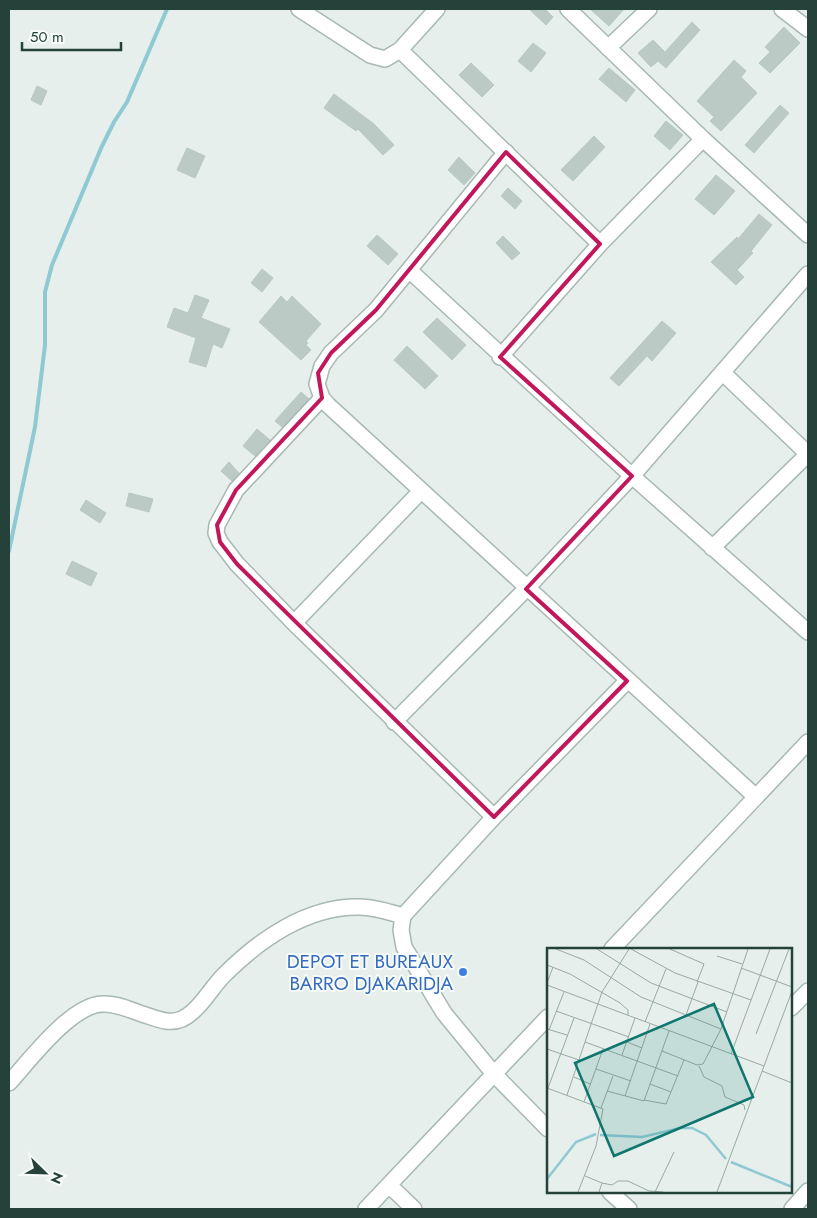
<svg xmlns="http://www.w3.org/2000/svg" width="817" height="1218" font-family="Jost,sans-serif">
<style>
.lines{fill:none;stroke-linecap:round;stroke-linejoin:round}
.stream{stroke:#8ec9d4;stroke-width:4}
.building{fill:#bbcac4;stroke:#b8c9c2}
.street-casing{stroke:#a8b8b2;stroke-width:18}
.street{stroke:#fff;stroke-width:15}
.marked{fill:none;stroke:#c2185b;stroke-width:4;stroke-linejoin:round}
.shop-dot{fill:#3f7fe0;stroke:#f7fbf9;stroke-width:2}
.labels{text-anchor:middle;stroke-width:4;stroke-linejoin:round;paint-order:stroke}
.shop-label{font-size:19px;fill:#366cbe;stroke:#f7fbf9;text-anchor:end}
.inset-river{fill:none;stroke:#8ec9d4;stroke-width:2.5}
.inset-road{fill:none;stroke:#98aaa4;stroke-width:1}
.view{fill:#0f766e;fill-opacity:0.15;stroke:#0f766e;stroke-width:2.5}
.inset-edge{fill:none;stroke:#24423a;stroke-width:2.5}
</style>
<rect width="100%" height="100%" fill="#e6efeb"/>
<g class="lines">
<path class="stream" d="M 9,551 L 35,427 L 45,345 L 45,292 L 52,265 L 102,146 L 114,122 L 127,102 L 167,9"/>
</g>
<path class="building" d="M 529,9 L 545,9 L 553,17 L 546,25 Z
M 590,9 L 624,9 L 609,26 Z
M 692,22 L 700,30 L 666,68 L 658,61 L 651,67 L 638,53 L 653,40 L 665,52 Z
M 784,27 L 800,43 L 770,73 L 759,63 L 770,52 L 765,47 Z
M 533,43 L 546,53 L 531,72 L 518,61 Z
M 734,60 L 746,71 L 741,77 L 757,93 L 721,131 L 710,121 L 714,117 L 697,101 Z
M 471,63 L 494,85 L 482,97 L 459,75 Z
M 609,68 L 635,90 L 626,102 L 599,79 Z
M 37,86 L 47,91 L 41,105 L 31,100 Z
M 334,94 L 374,124 L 394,145 L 383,155 L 358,129 L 356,131 L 324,108 Z
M 780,105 L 789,113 L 754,153 L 745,145 Z
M 666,121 L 683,135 L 670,150 L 654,136 Z
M 594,136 L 605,147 L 573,181 L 561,170 Z
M 187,148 L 205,156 L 195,178 L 177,170 Z
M 459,157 L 475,173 L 464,185 L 448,170 Z
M 716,175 L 735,191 L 714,215 L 695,199 Z
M 508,188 L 522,201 L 515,209 L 501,196 Z
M 759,214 L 772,225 L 751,251 L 753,253 L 737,270 L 744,277 L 736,285 L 711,262 L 737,237 L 738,239 Z
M 377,235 L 398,254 L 388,265 L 367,246 Z
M 503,236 L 520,253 L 512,260 L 496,243 Z
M 262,269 L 273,278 L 262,292 L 251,283 Z
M 195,295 L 209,300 L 201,318 L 230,329 L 222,348 L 213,344 L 206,367 L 189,362 L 196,338 L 167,327 L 174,308 L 188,313 Z
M 281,296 L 287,302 L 292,296 L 321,324 L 306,341 L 308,343 L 306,345 L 311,350 L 301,360 L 259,322 Z
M 437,318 L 466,345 L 452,360 L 423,332 Z
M 662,321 L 676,333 L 652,361 L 647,356 L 619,386 L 610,378 Z
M 407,346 L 438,376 L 425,389 L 394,360 Z
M 301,392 L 309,399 L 282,427 L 275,421 Z
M 257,429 L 270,440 L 255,456 L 243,446 Z
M 229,462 L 239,473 L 232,481 L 221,471 Z
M 129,493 L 153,499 L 149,512 L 126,506 Z
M 86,500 L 106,513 L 100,523 L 80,510 Z
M 72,561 L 97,573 L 91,586 L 66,574 Z"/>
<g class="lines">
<defs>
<path id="street" d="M 299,9 L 370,55 L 385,59 L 400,50 L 437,9
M 568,9 L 703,139 L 808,235
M 782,9 L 808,29
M 608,48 L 649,9
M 400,50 L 600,244
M 506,152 L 376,310 L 331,353 L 322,366 L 317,384 L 322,398 L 328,405 L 756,797
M 409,270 L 632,476 L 808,632
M 500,357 L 600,244 L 703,139
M 723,373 L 808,454
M 322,398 L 236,490 L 217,525 L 216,533 L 220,542 L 237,564 L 294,623 L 494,817
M 712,548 L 808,454
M 294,623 L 421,491
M 394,722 L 526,589 L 632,476 L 808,274
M 612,949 L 808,742
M 791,1008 L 808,991
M 9,1083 C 29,1061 71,1005 102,1004 C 116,1003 130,1010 142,1014 C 156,1018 168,1025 182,1019 C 199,1011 211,988 224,975 C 259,940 307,906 359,907 C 374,907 389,912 403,916
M 548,1129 L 494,1074 L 444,1013 L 404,947 L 401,930 L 403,916 L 494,817 L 627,681
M 389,1185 L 414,1209
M 610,1192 L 629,1209
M 366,1209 L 548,1017
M 792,1209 L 808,1191"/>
</defs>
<use href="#street" class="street-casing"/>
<use href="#street" class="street"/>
</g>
<path class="marked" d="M 506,152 L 600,244 L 500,357 L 632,476 L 526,589 L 627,681 L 494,817 L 237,564 L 220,542 L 217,525 L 236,490 L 322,398 L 318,373 L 331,353 L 376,310 Z"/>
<circle class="shop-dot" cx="463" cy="972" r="5"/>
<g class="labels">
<g class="shop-label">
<text x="453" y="968">DEPOT ET BUREAUX<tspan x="453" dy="22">BARRO DJAKARIDJA</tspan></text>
</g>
</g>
<g transform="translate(547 948)">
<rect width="245" height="245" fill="#e6efeb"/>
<path class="inset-river" d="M 53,187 L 95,189 L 133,180 L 145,180 L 159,187 L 179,211M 184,214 L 245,239M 0,231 L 29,194 L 49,186"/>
<path class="inset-road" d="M 9,1 L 37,12 L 94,49 L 174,81M 50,1 L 104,35 L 180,64M 84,1 L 128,25 L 204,52M 123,1 L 157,16 L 150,34M 170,8 L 195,16M 0,17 L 23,26 L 73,55 L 81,62 L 81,67M 194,20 L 245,39M 0,35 L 6,19M 0,37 L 217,118M 9,63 L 82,89M 139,67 L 151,34M 98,74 L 119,21M 0,81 L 20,87M 2,82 L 17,44M 209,86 L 242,1M 38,94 L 131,128M 80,94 L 95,100M 0,101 L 32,112M 115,103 L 150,117 L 156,116 L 174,81 L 201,1M 184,106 L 223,1M 75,107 L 88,70M 152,118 L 157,129 L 175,138 L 178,149 L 197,157 L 198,162M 49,121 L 84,133M 215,123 L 245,135M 27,129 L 43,136M 103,136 L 124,144M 0,140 L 56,161 L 49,198 L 31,244M 1,140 L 27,70M 60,143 L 97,153 L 122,83M 20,147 L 55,44 L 82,1M 78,148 L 103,76M 97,152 L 119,156 L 137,112M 37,154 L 56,101M 54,160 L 66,128M 38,228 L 55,235 L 52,244M 55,235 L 65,237 L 71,233 L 81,233 L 102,243 L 116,244M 108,244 L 127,204M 170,244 L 245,43"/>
<path class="view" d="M 167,56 L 206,149 L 67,208 L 28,115 Z"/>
<rect width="245" height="245" class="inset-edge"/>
</g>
<rect width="817" height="1218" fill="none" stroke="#24423a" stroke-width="20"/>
<g transform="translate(45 1173) rotate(113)" stroke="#f7fbf9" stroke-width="4" paint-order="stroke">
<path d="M0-4L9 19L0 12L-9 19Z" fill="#24423a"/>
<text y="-8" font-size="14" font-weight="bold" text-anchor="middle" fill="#24423a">N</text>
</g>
<path d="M22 42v8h99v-8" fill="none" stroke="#24423a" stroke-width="2.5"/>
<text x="30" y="42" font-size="15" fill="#24423a" stroke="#f7fbf9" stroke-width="4" paint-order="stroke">50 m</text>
</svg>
